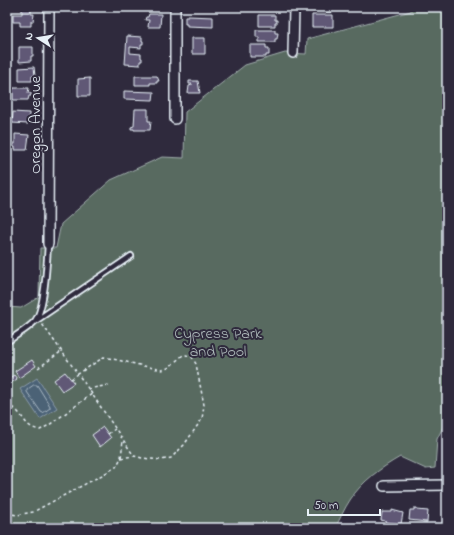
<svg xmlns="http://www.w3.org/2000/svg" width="454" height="535" font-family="'Indie Flower',sans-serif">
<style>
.green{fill:#596a61;stroke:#a0aeac}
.water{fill:#4b6276;stroke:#8a9baa}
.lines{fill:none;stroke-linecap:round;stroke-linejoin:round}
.shore{stroke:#a9b8c4;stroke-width:1}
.building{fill:#605876;stroke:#e8f1f8}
.lane-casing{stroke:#e8f1f8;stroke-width:8}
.street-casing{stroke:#e8f1f8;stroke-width:12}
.path{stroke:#e8f1f8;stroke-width:1.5;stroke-dasharray:3 3;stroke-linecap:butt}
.lane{stroke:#2f2a3d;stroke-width:4.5}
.street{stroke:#2f2a3d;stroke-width:9}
.labels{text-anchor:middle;stroke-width:4;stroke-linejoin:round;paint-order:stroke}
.street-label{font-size:16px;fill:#e8f1f8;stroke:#2f2a3d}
.park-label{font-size:16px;fill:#afbbbc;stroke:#2f2a3d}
</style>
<rect width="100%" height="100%" fill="#2f2a3d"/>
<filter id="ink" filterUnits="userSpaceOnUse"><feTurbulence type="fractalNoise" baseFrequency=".025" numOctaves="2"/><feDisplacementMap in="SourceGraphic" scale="8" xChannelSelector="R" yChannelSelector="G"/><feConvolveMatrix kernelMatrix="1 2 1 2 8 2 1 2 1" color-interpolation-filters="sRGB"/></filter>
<g filter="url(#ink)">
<path class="green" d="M 411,7 L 447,7 L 447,419 L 437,439 L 435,468 L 426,469 L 400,457 C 381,468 362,481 350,500 C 344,509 340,519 335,528 L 7,528 L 7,307 L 21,308 L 39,297 L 40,248 L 56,248 L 61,224 L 111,180 L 162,157 L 184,158 L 185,112 L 245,65 L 285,53 L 306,54 L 307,39 L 411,11 Z"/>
<path class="water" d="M 37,378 L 57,408 L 40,419 L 20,389 Z"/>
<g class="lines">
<path class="shore" d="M 34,385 L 37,385 L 50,406 L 50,408 L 43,413 L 41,412 L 27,392 L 27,390 Z"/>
</g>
<path class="building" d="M 68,7 L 83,7 L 83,10 L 68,9 Z
M 149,7 L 161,7 L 161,10 L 149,10 Z
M 259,7 L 277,7 L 277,8 L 275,8 L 275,11 L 259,11 Z
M 311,7 L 333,7 L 333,12 L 311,12 Z
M 22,9 L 31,9 L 31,14 L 34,14 L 33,21 L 31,21 L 31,26 L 20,26 L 20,22 L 13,22 L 13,14 L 22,14 Z
M 149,14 L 161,14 L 160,27 L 148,27 L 149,20 L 145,20 L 146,17 L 148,17 Z
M 259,15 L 275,15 L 275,20 L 277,20 L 277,23 L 275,23 L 275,26 L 259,26 Z
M 312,15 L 333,15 L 333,27 L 312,27 Z
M 188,16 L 213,17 L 213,27 L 187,26 L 187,24 L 185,24 L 185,17 L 188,17 Z
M 256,30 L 275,30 L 275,33 L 278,33 L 277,39 L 275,39 L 275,42 L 259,42 L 259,37 L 256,37 Z
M 127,36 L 142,37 L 142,41 L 143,41 L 143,44 L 141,44 L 141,48 L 130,47 L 130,53 L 141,54 L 141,58 L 142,58 L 142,61 L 140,61 L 140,65 L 125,64 Z
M 192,38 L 205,38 L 205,54 L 192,54 Z
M 250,45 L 266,45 L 266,48 L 269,48 L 269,55 L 266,55 L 266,57 L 250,57 Z
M 19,47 L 33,47 L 33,56 L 31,56 L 31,61 L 19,62 Z
M 34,67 L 35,76 L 32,76 L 32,81 L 19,81 L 19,68 Z
M 135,76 L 157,76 L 159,81 L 157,81 L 157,83 L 150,83 L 150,85 L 135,85 Z
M 90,78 L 90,96 L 78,96 L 78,79 Z
M 189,81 L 198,81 L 200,93 L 188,93 L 189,86 L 192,85 L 192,84 L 189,84 Z
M 13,88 L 29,88 L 28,93 L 31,93 L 31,96 L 29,96 L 28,100 L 13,100 L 13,92 L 11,92 L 11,90 L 13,90 Z
M 124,91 L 154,92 L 153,100 L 124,99 Z
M 135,109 L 148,109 L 148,121 L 151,121 L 150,130 L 134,130 L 134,129 L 131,129 L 131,127 L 134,126 Z
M 13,112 L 29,113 L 29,117 L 30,117 L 30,119 L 28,119 L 28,124 L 12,123 Z
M 15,134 L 29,135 L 27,150 L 15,150 L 15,147 L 13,147 L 13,144 L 15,144 Z
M 32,360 L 36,366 L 19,378 L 15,371 Z
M 65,372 L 74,383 L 62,391 L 54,380 Z
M 14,375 L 17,379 L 11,383 L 8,379 Z
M 103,427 L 111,438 L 100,447 L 92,435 Z
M 414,508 L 417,508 L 417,510 L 428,511 L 427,522 L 409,520 L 410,510 L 414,510 Z
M 392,510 L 403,513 L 401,524 L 385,522 L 385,521 L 381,520 L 382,512 L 392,512 Z"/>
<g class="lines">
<defs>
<path id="lane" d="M 34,322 L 131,256
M 7,342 C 16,335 28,329 35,321 C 45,309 47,261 48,244"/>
<path id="street" d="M 293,53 L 294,7
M 175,119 L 175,7
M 48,244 L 49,7
M 384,486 L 447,485"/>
</defs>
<use href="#lane" class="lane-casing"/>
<use href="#street" class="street-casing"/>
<path class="path" d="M 38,368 L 62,351
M 71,379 L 78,374 L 92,394
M 88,389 L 109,385
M 7,405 C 11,407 16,409 18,412 C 26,421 26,427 40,430 L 49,425 L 92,394 L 134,456 L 142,458 L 161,460 L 171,458 L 184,445 L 202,419 L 204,405 L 196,364 L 192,357 L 186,355 L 183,355 L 168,368 L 162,370 L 104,357 L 78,374 L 42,324
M 108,434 L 115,429
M 121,458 L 134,456
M 7,513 L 17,515 L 33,512 L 104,474 L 116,467 L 121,458 L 123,440"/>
<use href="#lane" class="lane"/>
<use href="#street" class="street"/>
</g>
</g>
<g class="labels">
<g class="street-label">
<text transform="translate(34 125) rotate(-90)" y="6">Oregon Avenue</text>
</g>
<g class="park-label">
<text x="218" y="338">Cypress Park<tspan x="218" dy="18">and Pool</tspan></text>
</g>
</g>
<rect width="454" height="535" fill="none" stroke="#2f2a3d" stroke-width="24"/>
<rect x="12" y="12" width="430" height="511" fill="none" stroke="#e8f1f8" stroke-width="1.5" filter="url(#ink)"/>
<g transform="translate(38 38) rotate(282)" stroke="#2f2a3d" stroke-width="3" paint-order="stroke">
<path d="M0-3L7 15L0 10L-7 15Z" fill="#e8f1f8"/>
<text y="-6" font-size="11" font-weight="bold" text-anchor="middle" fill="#e8f1f8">N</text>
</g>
<path d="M308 509v6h72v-6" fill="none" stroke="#e8f1f8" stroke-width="2"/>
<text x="314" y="509" font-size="12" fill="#e8f1f8" stroke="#2f2a3d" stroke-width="3" paint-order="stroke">50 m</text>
</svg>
